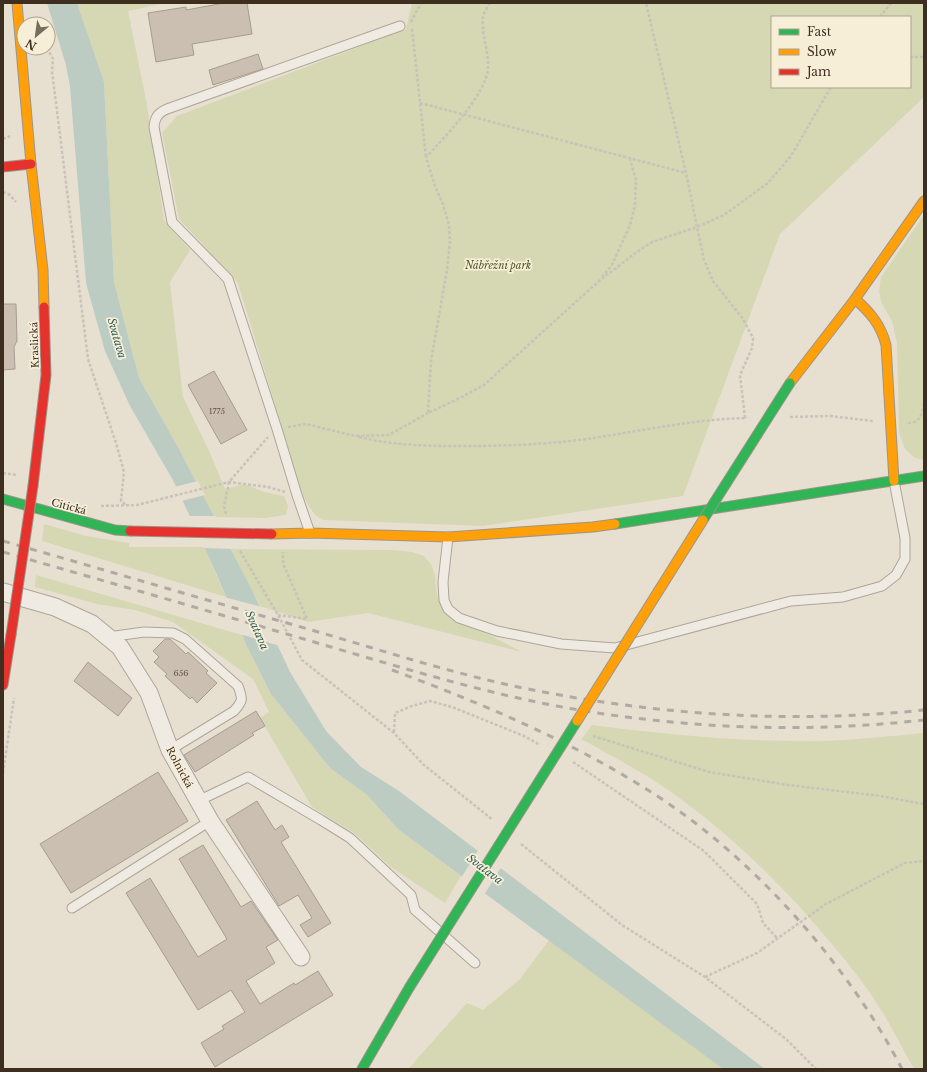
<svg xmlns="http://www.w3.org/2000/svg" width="927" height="1072" font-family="'Libre Baskerville',serif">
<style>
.green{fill:#d6d7b3;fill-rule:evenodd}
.water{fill:#bcccc2}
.pier{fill:#e7e0d1}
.building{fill:#cbbfb2;stroke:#a89c90}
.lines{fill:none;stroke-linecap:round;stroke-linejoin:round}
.lane-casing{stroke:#ada599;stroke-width:11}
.street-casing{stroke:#ada599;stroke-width:19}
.fast-casing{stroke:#9c958a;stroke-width:11}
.slow-casing{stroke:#9c958a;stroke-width:11}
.jam-casing{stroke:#9c958a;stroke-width:11}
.path{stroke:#c8c2b9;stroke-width:2.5;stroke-dasharray:3 2;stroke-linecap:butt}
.lane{stroke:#efebe3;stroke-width:9}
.street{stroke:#efebe3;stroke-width:17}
.fast{stroke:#30b455;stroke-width:9}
.slow{stroke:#ff9f0a;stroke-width:9}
.jam{stroke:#e5322d;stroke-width:9}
.rail{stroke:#afaaa2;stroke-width:3;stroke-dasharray:7 7;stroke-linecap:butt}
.fast-bridge-casing{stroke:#9c958a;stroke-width:11;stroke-linecap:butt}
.slow-bridge-casing{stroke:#9c958a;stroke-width:11;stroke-linecap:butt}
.jam-bridge-casing{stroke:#9c958a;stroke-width:11;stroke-linecap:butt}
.fast-bridge{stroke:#30b455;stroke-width:9}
.slow-bridge{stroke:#ff9f0a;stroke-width:9}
.jam-bridge{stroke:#e5322d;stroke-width:9}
.labels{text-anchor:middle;stroke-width:3.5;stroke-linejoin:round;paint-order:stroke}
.number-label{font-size:8px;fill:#605244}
.park-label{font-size:10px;font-style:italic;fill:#4d5a26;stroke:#f7eed8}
.street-label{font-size:10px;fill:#3d2e20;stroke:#f7eed8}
.water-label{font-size:11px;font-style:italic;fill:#2f5d5a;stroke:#f7eed8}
</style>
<rect width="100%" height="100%" fill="#e7e0d1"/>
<path class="green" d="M 77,3 L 165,3 L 128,11 L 147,105 L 164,220 L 190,250 L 170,282 L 183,397 L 210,453 L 225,489 L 245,484 L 264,492 L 284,496 L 288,506 L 286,515 L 265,518 L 214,517 L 178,447 L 139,378 L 114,282 L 104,82 Z
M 412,3 L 924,3 L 924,97 L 780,234 L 683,496 L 483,526 L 323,520 L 315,515 L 303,497 L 238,283 L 179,219 L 162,133 L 177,116 L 406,29 ZM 772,17 L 910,17 L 910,87 L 772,87 Z
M 924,215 L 924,460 L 915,458 L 905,449 L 899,433 L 897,343 L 892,321 L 882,304 L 879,292 L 881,277 Z
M 44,524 L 86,536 L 129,543 L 129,547 L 204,547 L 226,597 L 42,541 Z
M 231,549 L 393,550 L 412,552 L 424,556 L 431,564 L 435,575 L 437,595 L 445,614 L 464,625 L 480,630 L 522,652 L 368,613 L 308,622 L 260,606 Z
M 36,575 L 242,635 L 271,694 L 330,768 L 367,795 L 400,831 L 461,876 L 445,903 L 391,867 L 354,833 L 312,807 L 260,718 L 269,712 L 253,679 L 173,622 L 135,610 L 97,604 L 35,587 Z
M 592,725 C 668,735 745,742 821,741 C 856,740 890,736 924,733 L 924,1069 L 914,1069 C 903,1050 894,1031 883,1013 C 869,990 852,968 835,948 C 787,889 733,836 671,792 C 644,773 614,757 585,741 L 581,740 Z
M 549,940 L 723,1069 L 408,1069 L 467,1003 L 483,1010 L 520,979 Z"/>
<path class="water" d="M 47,3 L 77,3 L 104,82 L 114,282 L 139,378 L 178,447 L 251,588 L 290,672 L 326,731 L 361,767 L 399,791 L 765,1069 L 723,1069 L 399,830 L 367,795 L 330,768 L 271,694 L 246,644 L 216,573 L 174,482 L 130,406 L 105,351 L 86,283 L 70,87 L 66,65 Z"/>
<path class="pier" d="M 198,481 L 205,495 L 181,501 L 174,487 Z
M 187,516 L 216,516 L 233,549 L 203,548 Z
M 224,597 L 262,607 L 280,646 L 240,634 Z
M 479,849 L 502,866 L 484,895 L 461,878 Z"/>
<path class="building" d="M 224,3 L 247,3 L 252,34 L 192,44 L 194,55 L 156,62 L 148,13 L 186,7 L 186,10 Z
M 258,54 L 263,69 L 213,85 L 209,70 Z
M 3,304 L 16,304 L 17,341 L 14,347 L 15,369 L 3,370 Z
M 214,371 L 247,430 L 221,444 L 188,385 Z
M 165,639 L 170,639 L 186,654 L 188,652 L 208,671 L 206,673 L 217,683 L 197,703 L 192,697 L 190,699 L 165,676 L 167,674 L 154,662 L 159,657 L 153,651 Z
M 88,662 L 132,698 L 118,716 L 74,681 Z
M 256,711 L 265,726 L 252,733 L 254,735 L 195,772 L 184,755 Z
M 158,772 L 188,821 L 71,893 L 40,844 Z
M 257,801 L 275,830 L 282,825 L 289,837 L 281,842 L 331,923 L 308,937 L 300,925 L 312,918 L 298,895 L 279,906 L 226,820 Z
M 203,845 L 241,907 L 251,901 L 278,940 L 266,947 L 275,963 L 246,981 L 260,1004 L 294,983 L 295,985 L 318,971 L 333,995 L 215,1067 L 201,1043 L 224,1029 L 222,1026 L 245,1012 L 231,990 L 198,1010 L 126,893 L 150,878 L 198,957 L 227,939 L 179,859 Z"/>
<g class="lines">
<defs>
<path id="lane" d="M 310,533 L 297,495 L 277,429 L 228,279 L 172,222 L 154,127 C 155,117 158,113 167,109 L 400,26
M 448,537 L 443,582 L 444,600 L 448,609 L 459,618 L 497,631 L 561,644 L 615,648 L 791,601 L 843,597 L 882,586 L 896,575 L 905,559 L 905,538 L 894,481
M 108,637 L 144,632 L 173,633 L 185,639 L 238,686 C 243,699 243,701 234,711 L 170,750
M 198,801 L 248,777 L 321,820 L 350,838 L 411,895 L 415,910 L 475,963
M 72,908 L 210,821"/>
<path id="street" d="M 3,592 L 55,607 L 92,624 L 120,647 L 149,693 L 170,750 L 210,821 L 301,957"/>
<path id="fast" d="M 3,499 L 115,530 L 130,531
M 615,524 L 924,476
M 362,1069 L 409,988"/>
<path id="slow" d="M 17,3 L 31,164 L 43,270 L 44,307
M 855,299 C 870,312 881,325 886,345 L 894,481
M 790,383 L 855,299 L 924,201
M 272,534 L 310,533 L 448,537 L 593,527 L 615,524"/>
<path id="jam" d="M 3,167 L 31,164
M 33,486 L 46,375 L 44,307
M 3,685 L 11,635"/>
</defs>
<use href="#lane" class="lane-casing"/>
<use href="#street" class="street-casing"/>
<use href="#fast" class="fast-casing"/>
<use href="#slow" class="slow-casing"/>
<use href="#jam" class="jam-casing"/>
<path class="path" d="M 490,3 C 488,7 484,12 483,17 C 481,34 489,51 488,68 C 487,94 443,139 426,157 L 435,186 L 443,204 L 449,225 L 450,242 L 447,270 L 431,361 L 428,413 L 460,398 L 484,385 L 599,281 L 637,252 L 652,242 L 697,227 L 686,173 L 646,3
M 880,17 L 891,3
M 411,22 L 421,3
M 412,29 L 426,157
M 47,48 L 53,59 L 52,71 L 88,359 L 116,443 L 124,472 L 121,501 L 126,505
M 910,57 L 924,57
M 420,103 L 686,173
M 3,139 L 10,136
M 3,192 L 10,195 L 16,202
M 602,277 L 612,265 L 630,225 L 635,205 L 636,180 L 630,159
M 790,417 L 830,416 L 873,421
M 745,418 L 740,375 L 752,348 L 753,338 L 743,319 L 713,281 L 704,260 L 697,227 L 724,215 L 768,183 L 791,156 L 831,87
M 908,423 C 921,423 922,413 924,403
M 288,427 L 306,424 L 355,436 L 389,435 L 428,413
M 359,437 C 396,446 430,446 467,446 C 509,446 552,444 594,438 C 645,430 696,419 747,418
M 3,473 L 16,475
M 101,506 L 137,505 L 229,482 L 268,487 L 285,492
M 226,514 L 224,507 L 229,482 L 268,437
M 240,551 L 278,615 L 302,660 L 394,733 L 424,765 L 493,820
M 278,615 L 307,619 L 283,563 L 283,552
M 394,732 L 395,713 L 412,706 L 430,701 L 452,707 L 524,736 L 540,745
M 593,736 L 709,772 L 788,785 L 880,796 L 924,804
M 573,762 L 704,851 L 757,904 L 763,923 L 777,938
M 3,773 L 14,698
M 521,844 L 622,925 L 705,977 L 786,1039 L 816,1069
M 705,977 L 757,953 L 826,904 L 905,863 L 924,861"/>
<use href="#lane" class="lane"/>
<use href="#street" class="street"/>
<use href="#fast" class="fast"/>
<use href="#slow" class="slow"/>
<use href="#jam" class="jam"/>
<path class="rail" d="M 3,541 C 105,570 206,600 308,629 C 381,650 453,674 528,689 C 658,715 791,724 924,710
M 3,552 C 112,583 222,615 331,647 C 413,671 495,696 579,710 C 694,729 808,733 924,720
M 392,670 C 481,703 571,741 651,792 C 752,856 848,964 902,1069"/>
<defs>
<path id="fast-bridge" d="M 703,520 L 790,383
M 409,988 L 577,721"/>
<path id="slow-bridge" d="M 577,721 L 703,520"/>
<path id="jam-bridge" d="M 130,531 L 272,534
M 11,635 L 33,486"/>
</defs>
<use href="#fast-bridge" class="fast-bridge-casing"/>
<use href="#slow-bridge" class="slow-bridge-casing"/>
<use href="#jam-bridge" class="jam-bridge-casing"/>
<use href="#fast-bridge" class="fast-bridge"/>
<use href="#slow-bridge" class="slow-bridge"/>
<use href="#jam-bridge" class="jam-bridge"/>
</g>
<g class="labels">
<g class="number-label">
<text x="217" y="414">1775</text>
<text x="181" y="676">656</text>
</g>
<g class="park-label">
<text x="498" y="269">Nábřežní park</text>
</g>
<g class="street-label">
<text transform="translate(34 345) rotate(-92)" y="4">Kraslická</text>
<text transform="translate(69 506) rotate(15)" y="4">Citická</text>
<text transform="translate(180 767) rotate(62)" y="4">Rolnická</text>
</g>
<g class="water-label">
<text transform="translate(117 338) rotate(74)" y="4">Svatava</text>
<text transform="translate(257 630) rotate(66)" y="4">Svatava</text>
<text transform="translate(485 869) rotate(37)" y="4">Svatava</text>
</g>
</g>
<rect width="927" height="1072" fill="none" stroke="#3d2e20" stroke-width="8"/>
<rect x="771" y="16" width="140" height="72" fill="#f7eed8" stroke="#ada18e"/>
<rect x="779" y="29" width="20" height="6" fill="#30b455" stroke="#ada18e"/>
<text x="807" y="36" font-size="12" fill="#3d2e20">Fast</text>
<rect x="779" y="49" width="20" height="6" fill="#ff9f0a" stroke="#ada18e"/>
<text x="807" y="56" font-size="12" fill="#3d2e20">Slow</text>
<rect x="779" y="69" width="20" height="6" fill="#e5322d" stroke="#ada18e"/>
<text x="807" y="76" font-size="12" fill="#3d2e20">Jam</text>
<g transform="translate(36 36) rotate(209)"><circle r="19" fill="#f7eed8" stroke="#ada18e"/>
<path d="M0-3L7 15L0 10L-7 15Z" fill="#786c5e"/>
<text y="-6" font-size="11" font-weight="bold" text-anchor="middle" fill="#3d2e20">N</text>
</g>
</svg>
